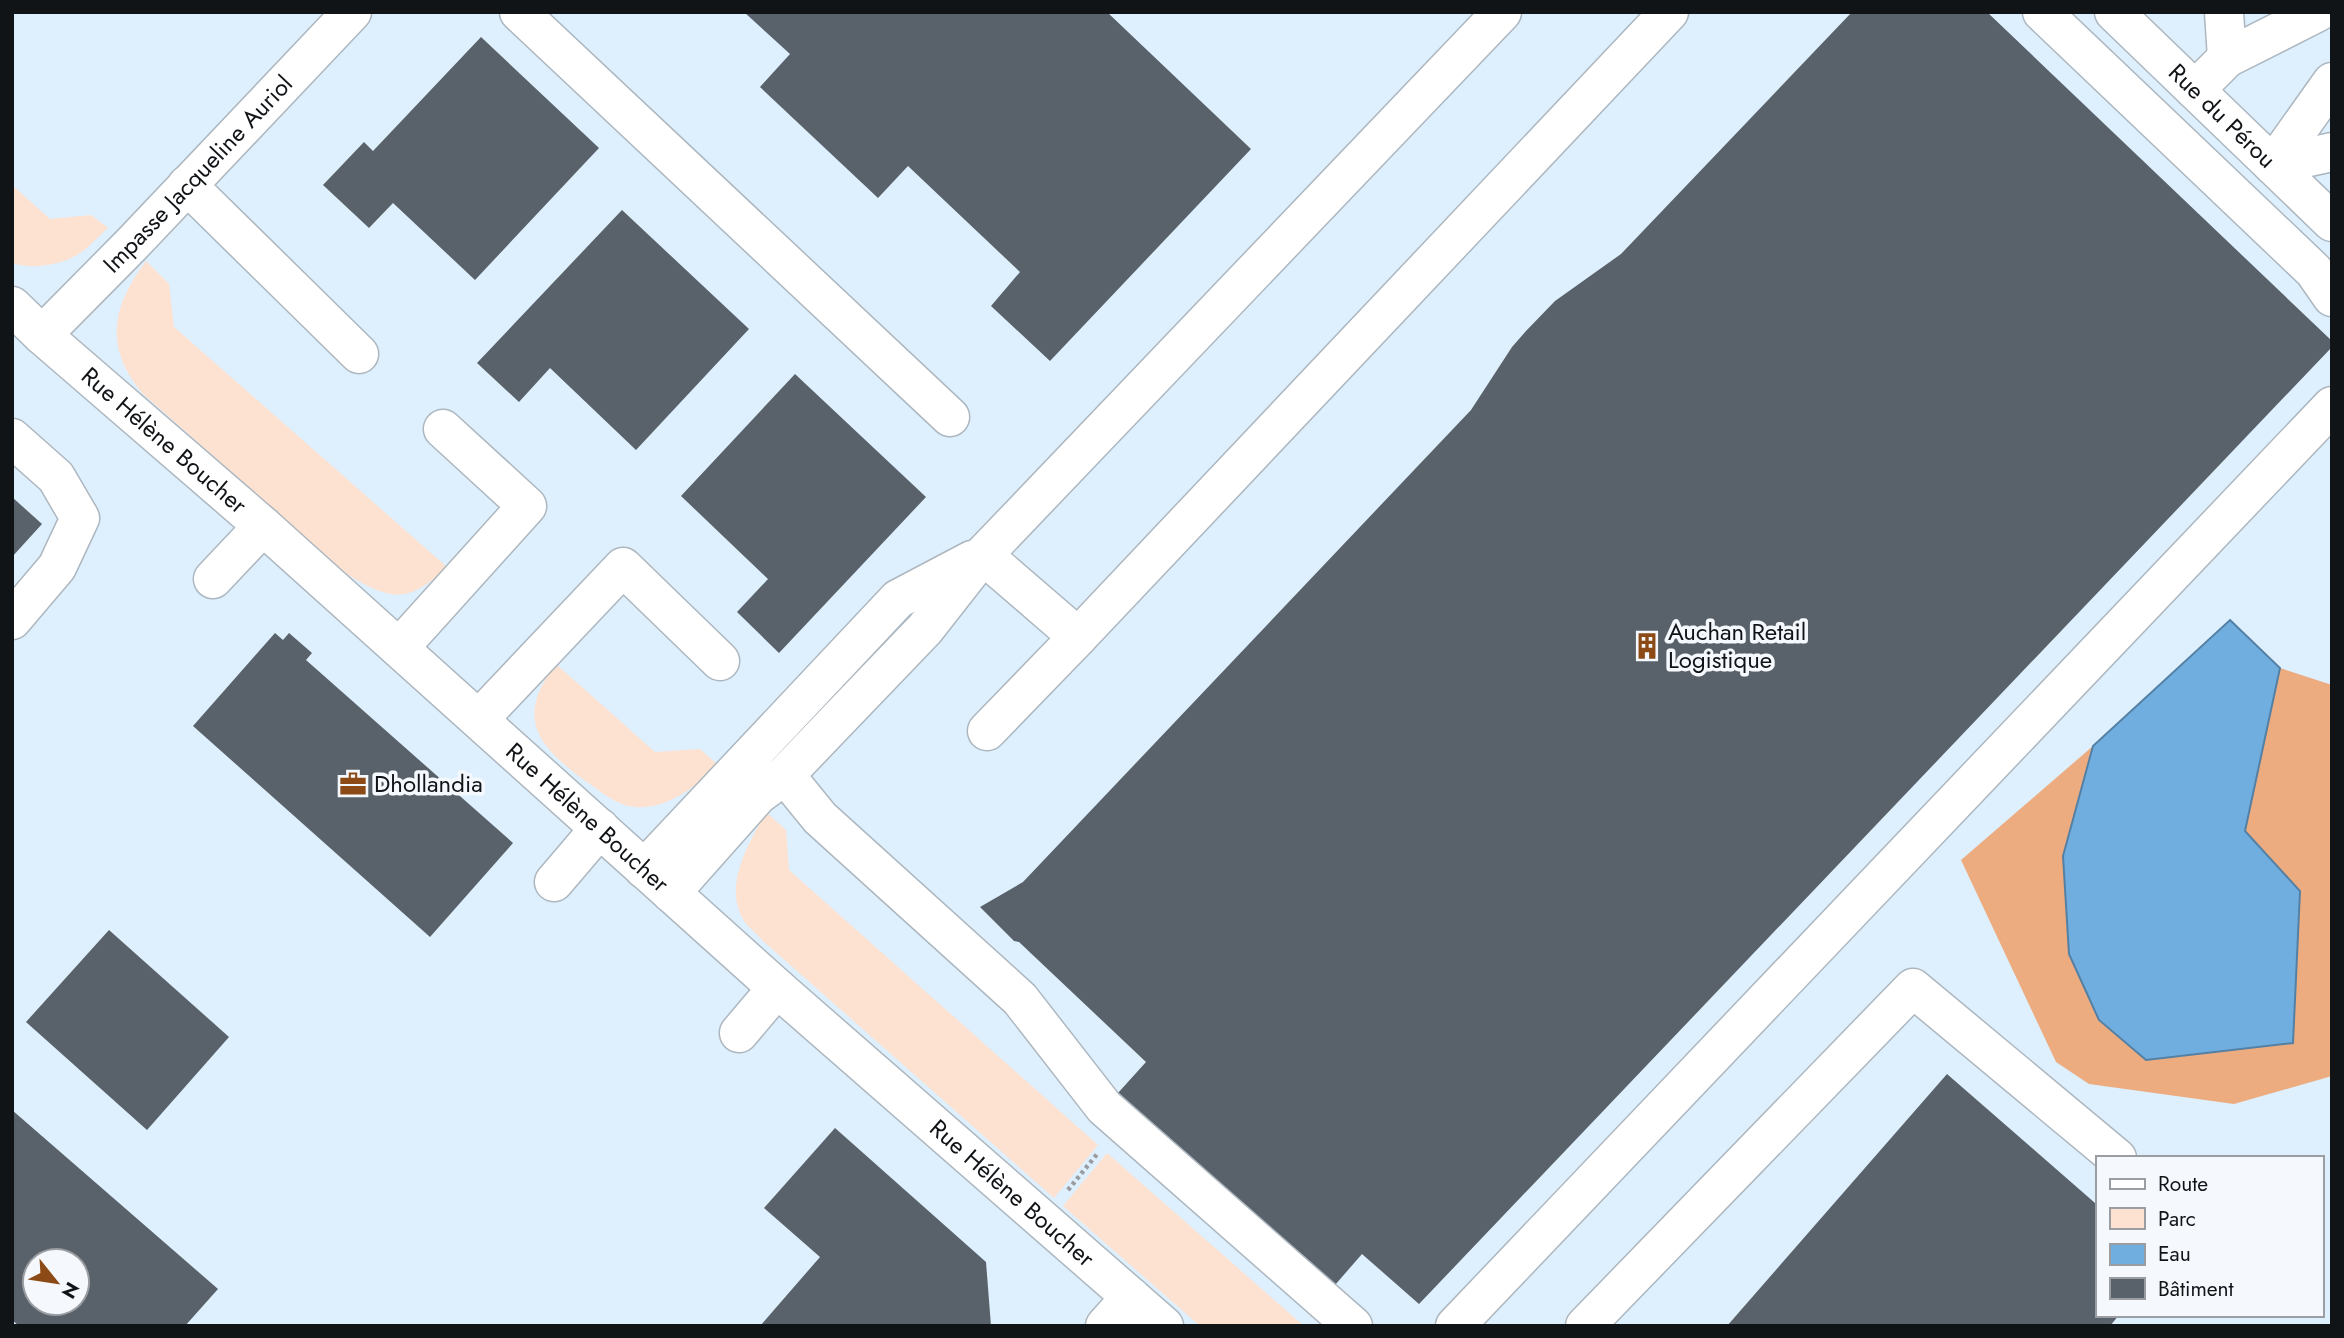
<svg xmlns="http://www.w3.org/2000/svg" width="2344" height="1338" font-family="Jost,sans-serif">
<style>
.built{fill:#deeffd;fill-rule:evenodd}
.green{fill:#fde2d1}
.forest{fill:#edac80}
.water{fill:#71aee0;stroke:#5480a4;stroke-width:2}
.building{fill:#59626a;fill-rule:evenodd}
.lines{fill:none;stroke-linecap:round;stroke-linejoin:round}
.minor-casing{stroke:#adb7bf;stroke-width:41}
.path{stroke:#999da1;stroke-width:4.5;stroke-dasharray:3.5 3.5;stroke-linecap:butt}
.minor{stroke:#fff;stroke-width:38}
.labels{text-anchor:middle;stroke-width:7;stroke-linejoin:round;paint-order:stroke}
.street-label{font-size:24px;fill:#111417;stroke:#f5f9fd}
.poi-label{font-size:24px;fill:#111417;stroke:#f5f9fd;text-anchor:start}
</style>
<rect width="100%" height="100%" fill="#f5f9fd"/>
<path class="built" d="M 12,12 L 2332,12 L 2332,1326 L 12,1326 ZM 2097,1158 L 2321,1158 L 2321,1315 L 2097,1315 ZM 35,1261 L 77,1261 L 77,1303 L 35,1303 Z"/>
<path class="green" d="M 12,185 L 50,219 L 91,215 L 108,228 C 100,235 92,244 83,251 C 65,265 33,270 12,263 Z
M 146,261 L 169,284 L 174,327 L 447,567 C 408,604 392,601 348,575 L 143,394 C 103,347 112,307 146,261 Z
M 556,664 L 655,752 L 700,749 L 718,765 C 697,786 667,810 634,807 C 616,805 601,792 587,782 C 538,747 514,718 556,664 Z
M 766,812 L 786,830 L 789,870 L 1098,1145 L 1054,1198 L 763,941 C 758,935 752,930 747,925 C 720,889 748,845 766,812 Z
M 1107,1153 L 1304,1326 L 1200,1326 L 1063,1206 Z"/>
<path class="forest" d="M 2280,668 L 2332,685 L 2332,1076 L 2234,1104 L 2089,1084 L 2056,1062 L 1961,860 L 2093,746 L 2063,857 L 2300,891 L 2245,831 Z"/>
<path class="water" d="M 2230,620 L 2280,668 L 2245,831 L 2300,891 L 2293,1043 L 2146,1060 L 2099,1020 L 2069,954 L 2063,856 L 2093,746 Z"/>
<path class="building" d="M 744,12 L 1107,12 L 1251,149 L 1050,361 L 991,306 L 1020,272 L 908,166 L 878,198 L 760,87 L 790,54 Z
M 1852,12 L 1987,12 L 2332,341 L 2332,347 L 1419,1304 L 1362,1254 L 1335,1285 L 1118,1093 L 1146,1062 L 1019,942 L 1014,941 L 980,907 L 1023,882 L 1471,410 L 1512,347 L 1526,331 L 1555,301 L 1621,254 Z
M 481,37 L 599,148 L 475,280 L 393,203 L 369,228 L 323,185 L 364,142 L 373,151 Z
M 622,210 L 749,329 L 636,450 L 550,368 L 519,402 L 477,363 Z
M 795,374 L 926,497 L 779,653 L 737,612 L 768,579 L 681,496 Z
M 12,497 L 42,524 L 12,557 Z
M 275,633 L 283,640 L 289,633 L 312,653 L 306,660 L 513,843 L 430,937 L 193,726 Z
M 109,930 L 229,1037 L 147,1130 L 26,1022 Z
M 1947,1074 L 2095,1203 L 2097,1200 L 2097,1315 L 2119,1315 L 2110,1326 L 1727,1326 Z
M 12,1110 L 218,1289 L 185,1326 L 19,1326 L 12,1320 ZM 35,1261 L 77,1261 L 77,1303 L 35,1303 Z
M 835,1128 L 986,1262 L 991,1326 L 760,1326 L 820,1257 L 764,1208 Z"/>
<g class="lines">
<defs>
<g id="minor">
<path d="M 519,12 L 950,417"/>
<path d="M 2042,12 L 2314,271 L 2332,297"/>
<path id="s1" d="M 2114,12 L 2332,222"/>
<path d="M 2224,12 L 2227,58"/>
<path d="M 2195,90 L 2227,58 L 2318,12"/>
<path d="M 2273,165 L 2332,82"/>
<path d="M 2273,165 L 2332,152"/>
<path d="M 187,185 L 359,354"/>
<path id="s2" d="M 12,306 L 42,335 L 263,526 L 777,988 L 1164,1326"/>
<path id="s3" d="M 42,335 L 132,244 L 352,12"/>
<path d="M 12,438 L 56,477 L 80,518 L 57,567 L 12,620"/>
<path d="M 983,555 L 1078,637 L 1669,12"/>
<path d="M 213,579 L 263,526"/>
<path d="M 399,648 L 527,506 L 443,429"/>
<path d="M 479,719 L 623,567 L 720,661"/>
<path d="M 987,731 L 1078,637"/>
<path d="M 785,775 L 820,818 L 1020,999 L 1104,1107 L 1353,1326"/>
<path d="M 644,869 L 898,599 L 972,560"/>
<path d="M 554,882 L 600,828"/>
<path d="M 671,893 L 758,795 L 785,775 L 925,629 L 983,555 L 1502,12"/>
<path d="M 739,1033 L 777,988"/>
<path d="M 1105,1326 L 1131,1297"/>
<path d="M 1455,1326 L 2332,406"/>
<path d="M 1585,1326 L 1913,988 L 2117,1158"/>
</g>
</defs>
<use href="#minor" class="minor-casing"/>
<path class="path" d="M 1068,1190 L 1098,1153"/>
<use href="#minor" class="minor"/>
</g>
<defs>
<symbol id="building-bare" viewBox="-9 -9 18 18"><path d="M-4-6H4V6H1V3H-1V6H-4ZM-2.5-4.3h1.7v1.8h-1.7ZM.8-4.3h1.7v1.8H.8ZM-2.5-1h1.7V.8h-1.7ZM.8-1h1.7V.8H.8Z" fill="#8c4b16" stroke="#f5f9fd" stroke-width="2.5" paint-order="stroke"/></symbol>
<symbol id="office-bare" viewBox="-9 -9 18 18"><path d="M-6-3h4V-5.5h4V-3h4V5H-6ZM-1-4.5V-3h2v-1.5ZM-6 0V1H6V0Z" fill="#8c4b16" stroke="#f5f9fd" stroke-width="2.5" paint-order="stroke"/></symbol>
</defs>
<g fill-rule="evenodd">
<use href="#building-bare" x="1628" y="627" width="38" height="38"/>
<use href="#office-bare" x="334" y="765" width="38" height="38"/>
</g>
<g class="labels">
<g class="street-label">
<text dy="8" stroke="none"><textPath href="#s1" startOffset="150">Rue du Pérou</textPath></text>
<text dy="8" stroke="none"><textPath href="#s3" startOffset="224">Impasse Jacqueline Auriol</textPath></text>
<text dy="8" stroke="none"><textPath href="#s2" startOffset="203">Rue Hélène Boucher</textPath></text>
<text dy="8" stroke="none"><textPath href="#s2" startOffset="770">Rue Hélène Boucher</textPath></text>
<text dy="8" stroke="none"><textPath href="#s2" startOffset="1337">Rue Hélène Boucher</textPath></text>
</g>
<g class="poi-label">
<text x="1668" y="640">Auchan Retail<tspan x="1668" dy="28">Logistique</tspan></text>
<text x="374" y="792">Dhollandia</text>
</g>
</g>
<rect width="2344" height="1338" fill="none" stroke="#111417" stroke-width="28"/>
<rect x="2096" y="1156" width="228" height="161" fill="#f5f9fd" stroke="#9a9da1" stroke-width="2"/>
<rect x="2110" y="1179" width="35" height="10" fill="#ffffff" stroke="#9a9da1" stroke-width="2"/>
<text x="2158" y="1191" font-size="21" fill="#111417">Route</text>
<rect x="2110" y="1208" width="35" height="21" fill="#fde2d1" stroke="#9a9da1" stroke-width="2"/>
<text x="2158" y="1226" font-size="21" fill="#111417">Parc</text>
<rect x="2110" y="1244" width="35" height="21" fill="#71aee0" stroke="#9a9da1" stroke-width="2"/>
<text x="2158" y="1261" font-size="21" fill="#111417">Eau</text>
<rect x="2110" y="1278" width="35" height="21" fill="#59626a" stroke="#9a9da1" stroke-width="2"/>
<text x="2158" y="1296" font-size="21" fill="#111417">Bâtiment</text>
<g transform="translate(56 1282) rotate(120)"><circle r="33" fill="#f5f9fd" stroke="#9a9da1" stroke-width="2"/>
<path d="M0-5L12 26L0 18L-12 26Z" fill="#8c4b16"/>
<text y="-10" font-size="19" font-weight="bold" text-anchor="middle" fill="#111417">N</text>
</g>
</svg>
